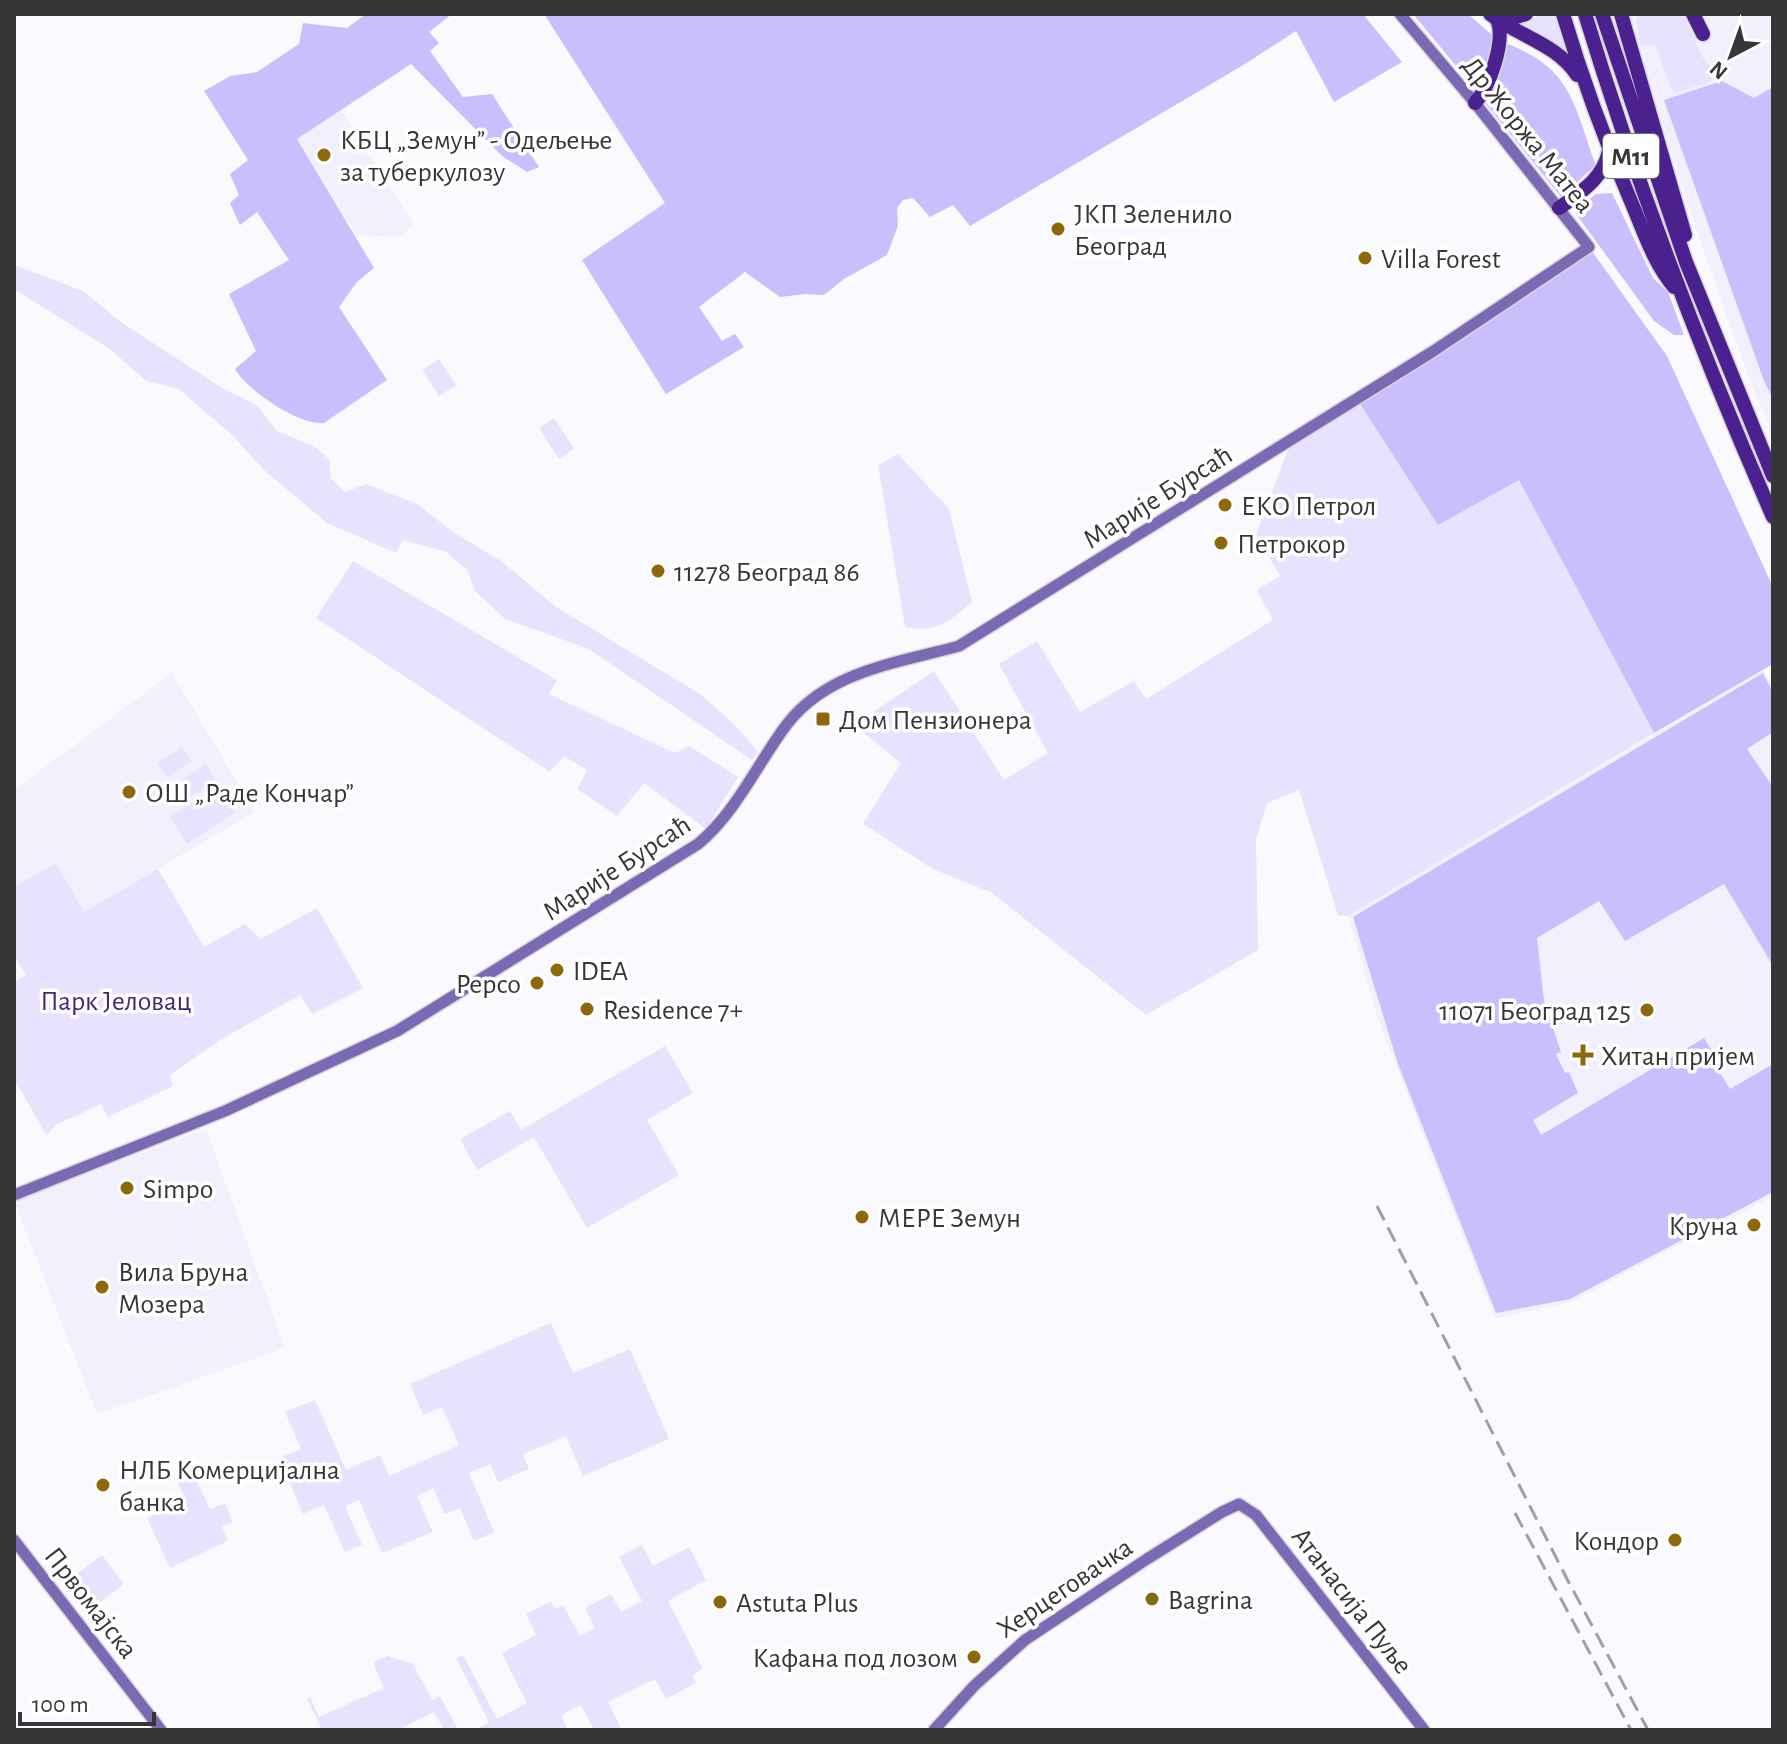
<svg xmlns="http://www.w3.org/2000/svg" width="1787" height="1744" font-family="'Alegreya Sans',sans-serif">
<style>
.built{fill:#f3f0fd}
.green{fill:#e8e2fe}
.forest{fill:#cbbefc}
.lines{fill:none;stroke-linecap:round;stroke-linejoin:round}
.secondary-casing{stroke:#d7d6da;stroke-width:14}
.highway-casing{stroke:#d7d6da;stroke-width:17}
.secondary{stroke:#7c69b4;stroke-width:11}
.highway{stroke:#4b208f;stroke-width:14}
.rail{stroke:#a0a0a3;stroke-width:3;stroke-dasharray:16 8;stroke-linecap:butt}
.poi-dot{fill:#8c690a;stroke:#fff;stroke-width:3}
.labels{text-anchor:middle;stroke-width:7;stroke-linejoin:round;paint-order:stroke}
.shield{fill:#fff;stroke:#727274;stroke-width:2}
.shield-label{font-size:26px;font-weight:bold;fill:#363638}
.street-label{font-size:28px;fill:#363638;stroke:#fff}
.poi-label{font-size:28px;fill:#363638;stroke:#fff;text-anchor:start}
.park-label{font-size:28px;fill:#44277d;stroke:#fff}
</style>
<rect width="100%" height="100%" fill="#faf9fe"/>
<path class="built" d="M 1627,14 L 1773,14 L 1773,435 L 1750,381 L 1694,223 Z
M 341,110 L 414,225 L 399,237 L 356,235 L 297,139 Z
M 1763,670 L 1773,688 L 1773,1196 L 1571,1302 L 1495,1319 L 1378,1019 L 1348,916 Z
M 172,673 L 255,812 L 84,912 L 56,863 L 14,887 L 14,790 Z
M 206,1129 L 285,1348 L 97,1414 L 14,1201 Z"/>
<path class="green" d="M 1541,14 L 1559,14 L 1570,54 L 1543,36 L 1511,23 L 1523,24 Z
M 1639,14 L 1683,14 L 1703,58 L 1719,76 L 1707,83 L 1673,93 L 1655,45 L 1641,46 L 1636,20 Z
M 14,265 L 83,291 L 121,322 L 222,388 L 257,405 L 277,431 L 314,446 L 329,459 L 331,479 L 345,492 L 366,484 L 417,504 L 453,532 L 501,561 L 556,607 L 700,694 L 736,726 L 758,752 L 752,760 L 589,649 L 505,619 L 475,591 L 467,570 L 446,552 L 403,540 L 396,553 L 327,523 L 264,470 L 231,434 L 179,389 L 146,381 L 110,349 L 14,289 Z
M 439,359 L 456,385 L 439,396 L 422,370 Z
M 1359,402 L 1519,480 L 1654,733 L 1348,916 L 1338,915 L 1299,790 L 1267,803 L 1256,839 L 1258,950 L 1146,1015 L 992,893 L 933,869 L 863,824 L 901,763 L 854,725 L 934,671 L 1004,780 L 1048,753 L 999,664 L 1037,641 L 1080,712 L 1134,681 L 1146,699 L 1273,620 L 1257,590 L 1280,576 L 1256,534 L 1289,447 Z
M 554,418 L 574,449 L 559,459 L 539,428 Z
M 898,454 L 949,509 L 972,602 C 948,622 938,633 905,627 L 878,465 Z
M 353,561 L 557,680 L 549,694 L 675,753 L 689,746 L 738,777 L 706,829 L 644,783 L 617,816 L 577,789 L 587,770 L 564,756 L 550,772 L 316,618 Z
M 182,747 L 192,761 L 168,778 L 158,763 Z
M 206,764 L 216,780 L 183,802 L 172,786 Z
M 218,786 L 235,813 L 187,844 L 170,817 Z
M 56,863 L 84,912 L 158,869 L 204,947 L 245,924 L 261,939 L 317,908 L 363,988 L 312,1014 L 300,995 L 220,1040 L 169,1076 L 173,1086 L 108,1117 L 101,1104 L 56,1125 L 46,1135 L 14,1078 L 14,982 L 26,975 L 14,955 L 14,887 Z
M 665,1046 L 693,1093 L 647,1120 L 679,1175 L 587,1228 L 534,1137 L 477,1170 L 460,1139 L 510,1111 L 521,1130 Z
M 551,1323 L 573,1373 L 630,1349 L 669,1439 L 583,1476 L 566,1436 L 523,1454 L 529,1469 L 498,1482 L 490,1464 L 469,1473 L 494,1532 L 474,1541 L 460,1508 L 445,1514 L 433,1488 L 417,1496 L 433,1532 L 382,1553 L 359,1500 L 345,1506 L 362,1545 L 345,1552 L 324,1505 L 303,1514 L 279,1458 L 301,1449 L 285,1412 L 315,1400 L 346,1470 L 380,1455 L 389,1476 L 459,1445 L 442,1407 L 423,1415 L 410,1384 Z
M 193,1473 L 210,1509 L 225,1503 L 233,1522 L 222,1527 L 228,1541 L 170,1568 L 147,1518 L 186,1501 L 177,1480 Z
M 642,1545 L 653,1566 L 689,1547 L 706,1580 L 668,1601 L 703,1669 L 692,1675 L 696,1683 L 666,1699 L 655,1679 L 608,1702 L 621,1729 L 618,1730 L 594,1730 L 581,1705 L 561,1715 L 568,1730 L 474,1730 L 489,1722 L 456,1658 L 463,1655 L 497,1719 L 527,1703 L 502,1653 L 536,1635 L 526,1614 L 551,1601 L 555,1609 L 563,1605 L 580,1636 L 595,1628 L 585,1608 L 611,1594 L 621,1612 L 642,1601 L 619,1557 Z
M 102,1555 L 124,1584 L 97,1605 L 74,1576 Z
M 388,1656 L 413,1664 L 432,1700 L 440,1696 L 458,1730 L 444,1730 L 434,1712 L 398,1730 L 322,1730 L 307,1698 L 310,1697 L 319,1717 L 384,1688 L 373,1662 Z"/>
<path class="forest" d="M 366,14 L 452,14 L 429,32 L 439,43 L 430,51 L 463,97 L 492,94 L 539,167 L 527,172 L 502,156 L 411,64 L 297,139 L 374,268 L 357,282 L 339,307 L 387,380 L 324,423 C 299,426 247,390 235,369 L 256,351 L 229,294 L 289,260 L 257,212 L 240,225 L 230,203 L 239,195 L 230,174 L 248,160 L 204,91 L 230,76 L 257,72 L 299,44 L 303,23 L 347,28 Z
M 544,14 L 1363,14 L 1402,62 L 1334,102 L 1296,31 L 1245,64 L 970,226 L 953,205 L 930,217 L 913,198 L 903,200 L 897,208 L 898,226 L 887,255 L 844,279 L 824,295 L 805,294 L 780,297 L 745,272 L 699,307 L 722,341 L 735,334 L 744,347 L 666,394 L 582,260 L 665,203 Z
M 1413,14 L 1468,14 L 1493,36 L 1495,43 L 1477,91 Z
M 1508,44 C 1573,70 1573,104 1596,165 L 1561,197 L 1486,104 Z
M 1722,81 L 1754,98 L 1773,87 L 1773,399 L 1764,381 L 1664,100 Z
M 1612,193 L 1653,278 L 1668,292 L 1684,335 L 1674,335 L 1654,321 L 1574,211 L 1596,194 Z
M 1589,247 L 1667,356 L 1773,587 L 1773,664 L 1654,733 L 1519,480 L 1438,525 L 1359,402 Z
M 1763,673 L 1773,693 L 1773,732 L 1747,749 L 1773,787 L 1773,966 L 1724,884 L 1625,941 L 1599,901 L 1537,938 L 1544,1001 L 1561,1052 L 1556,1054 L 1565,1073 L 1569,1072 L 1578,1093 L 1533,1120 L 1541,1135 L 1704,1038 L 1718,1061 L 1714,1063 L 1730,1089 L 1773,1064 L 1773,1192 L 1570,1299 L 1496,1313 L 1398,1064 L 1353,917 Z"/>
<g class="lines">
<defs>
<path id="secondary" d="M 14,1195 L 225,1111 L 397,1031 L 698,844 C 734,814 755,769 782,731 C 823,671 894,664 959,646 L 1432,352 L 1589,247 L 1475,103 L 1400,14
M 14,1540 L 161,1730
M 934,1730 L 974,1686 L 1025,1640 L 1147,1559 L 1222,1512 L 1239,1504 L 1256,1515 L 1424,1730"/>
<path id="highway" d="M 1490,14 C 1518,36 1557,44 1577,75
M 1563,14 C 1582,78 1604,138 1630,199 C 1643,229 1653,262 1674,287
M 1585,14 C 1637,185 1701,353 1773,517
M 1602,14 L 1686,262 L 1773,476
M 1621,14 L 1685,235
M 1693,14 L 1703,34
M 1497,19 L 1507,20 L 1526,14
M 1475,103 C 1490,86 1506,40 1497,19
M 1559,208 C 1581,192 1603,179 1609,151"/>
</defs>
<use href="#secondary" class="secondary-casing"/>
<use href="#highway" class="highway-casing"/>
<use href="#secondary" class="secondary"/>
<use href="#highway" class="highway"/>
<path class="rail" d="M 1377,1206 L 1567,1579 L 1648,1730
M 1515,1513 L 1631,1730"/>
</g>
<g class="poi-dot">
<circle cx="324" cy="155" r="8"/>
<circle cx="1058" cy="229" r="8"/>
<circle cx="1365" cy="258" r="8"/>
<circle cx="1225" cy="505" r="8"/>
<circle cx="1221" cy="543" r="8"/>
<circle cx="658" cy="571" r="8"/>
<rect x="815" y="711" width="16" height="16" rx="4"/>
<circle cx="129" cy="792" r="8"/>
<circle cx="557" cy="970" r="8"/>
<circle cx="537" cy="983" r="8"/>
<circle cx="587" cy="1009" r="8"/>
<circle cx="1647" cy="1010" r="8"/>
<path d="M1579 1043h8v8h8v8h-8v8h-8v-8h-8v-8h8z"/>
<circle cx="127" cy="1188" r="8"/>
<circle cx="862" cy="1217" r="8"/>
<circle cx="1754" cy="1225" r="8"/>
<circle cx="102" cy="1287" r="8"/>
<circle cx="103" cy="1485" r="8"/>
<circle cx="1675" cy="1540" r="8"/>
<circle cx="1152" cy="1599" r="8"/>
<circle cx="720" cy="1602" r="8"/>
<circle cx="974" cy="1657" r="8"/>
</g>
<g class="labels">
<rect class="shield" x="1603" y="134" width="56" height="44" rx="6"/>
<g class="shield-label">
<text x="1631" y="165">M11</text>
</g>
<g class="street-label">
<text transform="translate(1529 134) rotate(51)" y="10">Др Жоржа Матеа</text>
<text transform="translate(1157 496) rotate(-32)" y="10">Марије Бурсаћ</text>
<text transform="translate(616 867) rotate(-33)" y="10">Марије Бурсаћ</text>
<text transform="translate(1064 1587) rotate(-34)" y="10">Херцеговачка</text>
<text transform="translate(1353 1600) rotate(52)" y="10">Атанасија Пуље</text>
<text transform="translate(92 1602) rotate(52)" y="10">Првомајска</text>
</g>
<g class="poi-label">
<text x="340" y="149">КБЦ „Земун” - Одељење<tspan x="340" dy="32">за туберкулозу</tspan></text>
<text x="1074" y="223">ЈКП Зеленило<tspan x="1074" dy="32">Београд</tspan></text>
<text x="1381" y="268">Villa Forest</text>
<text x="1241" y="515">ЕКО Петрол</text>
<text x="1237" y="553">Петрокор</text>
<text x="674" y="581">11278 Београд 86</text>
<text x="839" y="729">Дом Пензионера</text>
<text x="145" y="802">ОШ „Раде Кончар”</text>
<text x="573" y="980">IDEA</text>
<text x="521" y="993" text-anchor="end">Pepco</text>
<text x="603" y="1019">Residence 7+</text>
<text x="1631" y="1020" text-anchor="end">11071 Београд 125</text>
<text x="1601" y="1065">Хитан пријем</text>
<text x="143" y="1198">Simpo</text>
<text x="878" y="1227">МЕРЕ Земун</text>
<text x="1738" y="1235" text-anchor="end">Круна</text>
<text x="118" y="1281">Вила Бруна<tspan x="118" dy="32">Мозера</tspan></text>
<text x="119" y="1479">НЛБ Комерцијална<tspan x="119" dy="32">банка</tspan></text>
<text x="1659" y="1550" text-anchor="end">Кондор</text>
<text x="1168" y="1609">Bagrina</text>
<text x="736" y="1612">Astuta Plus</text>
<text x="958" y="1667" text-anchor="end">Кафана под лозом</text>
</g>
<g class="park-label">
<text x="116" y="1010">Парк Јеловац</text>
</g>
</g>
<rect width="1787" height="1744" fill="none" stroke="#363638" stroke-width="32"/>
<g transform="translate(1731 56) rotate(221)" stroke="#ffffff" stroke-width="6" paint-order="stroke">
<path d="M0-6L14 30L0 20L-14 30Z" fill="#363638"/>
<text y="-12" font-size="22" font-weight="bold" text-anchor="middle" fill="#363638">N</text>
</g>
<path d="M20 1712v12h134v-12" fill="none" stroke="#363638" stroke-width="4"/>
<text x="32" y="1712" font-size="24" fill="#363638" stroke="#ffffff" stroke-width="6" paint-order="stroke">100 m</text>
</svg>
